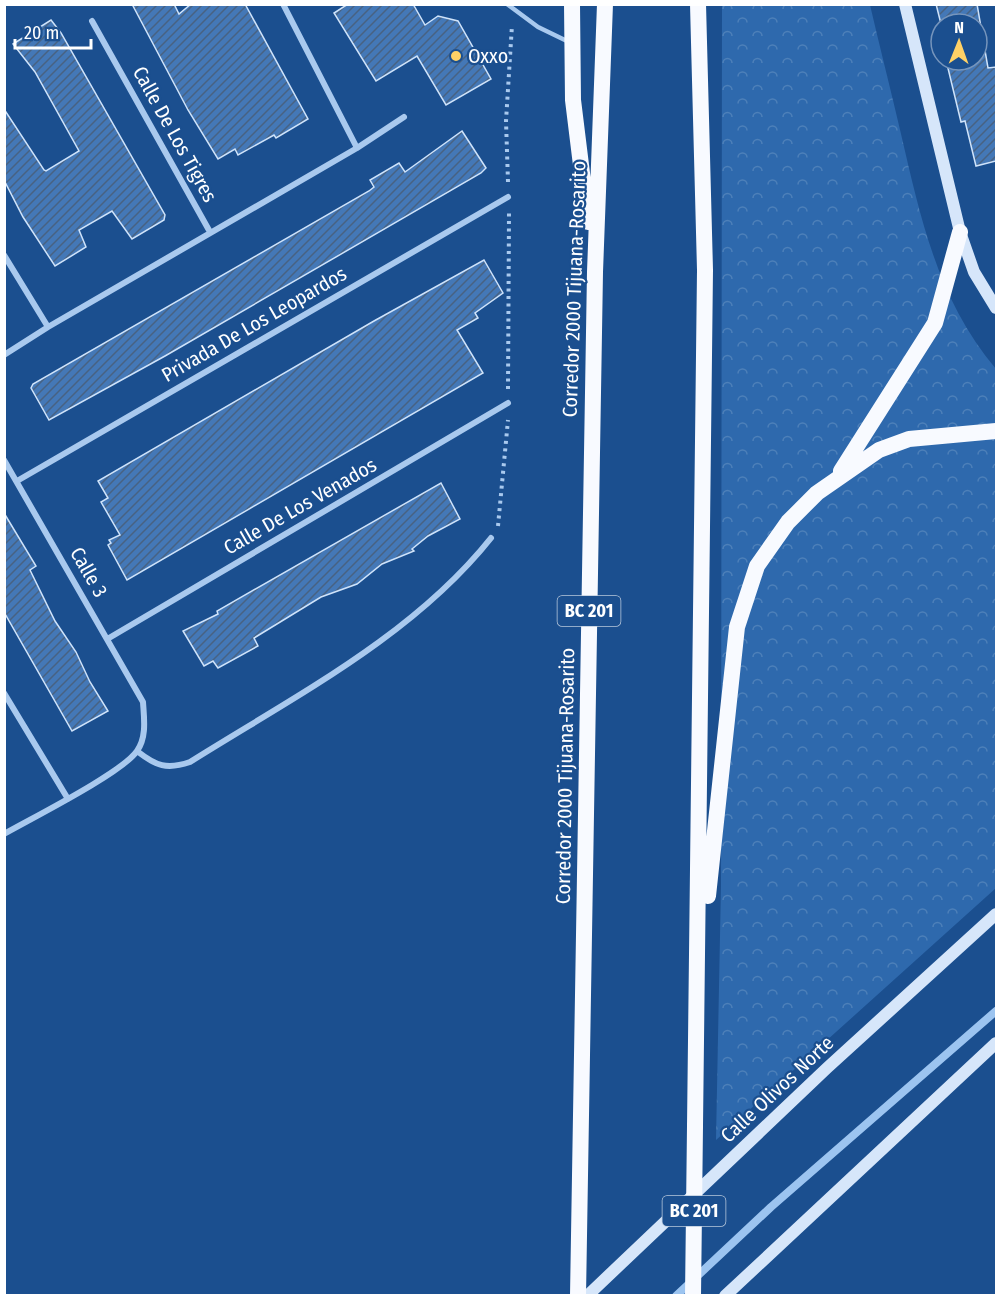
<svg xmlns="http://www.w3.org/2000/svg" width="1001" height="1300" font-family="'Fira Sans Condensed',sans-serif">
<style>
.forest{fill:url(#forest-crowns)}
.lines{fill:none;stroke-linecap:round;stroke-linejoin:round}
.stream{stroke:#9cc4f0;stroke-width:8}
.building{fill:url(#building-hatch);stroke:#cfe3fa;stroke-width:1.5}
.path{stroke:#a9c9ee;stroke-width:4;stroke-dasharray:3 4.5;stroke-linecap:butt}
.service{stroke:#a9c9ee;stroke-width:4.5}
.minor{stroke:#a9c9ee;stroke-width:6}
.secondary{stroke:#d6e6fa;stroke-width:12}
.trunk{stroke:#f8faff;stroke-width:16}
.trunk-bridge{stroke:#f8faff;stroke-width:16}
.poi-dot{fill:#ffd166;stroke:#1b4f8f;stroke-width:2}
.labels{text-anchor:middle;stroke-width:4.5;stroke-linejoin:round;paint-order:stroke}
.shield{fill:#1b4f8f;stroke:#bbcadd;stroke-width:1.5}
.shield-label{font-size:18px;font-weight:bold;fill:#fff}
.poi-label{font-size:20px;fill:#fff;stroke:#1b4f8f;text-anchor:start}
.street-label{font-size:20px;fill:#fff;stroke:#1b4f8f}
</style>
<defs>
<pattern id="forest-crowns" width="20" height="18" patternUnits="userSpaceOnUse" patternTransform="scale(1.5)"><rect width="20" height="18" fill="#2e69ad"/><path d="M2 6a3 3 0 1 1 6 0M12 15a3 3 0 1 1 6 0" fill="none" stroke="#4d80b9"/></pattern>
<pattern id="building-hatch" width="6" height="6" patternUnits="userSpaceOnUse" patternTransform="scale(1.5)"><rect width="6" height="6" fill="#4478b7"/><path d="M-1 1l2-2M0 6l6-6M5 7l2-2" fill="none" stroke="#486282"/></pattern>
</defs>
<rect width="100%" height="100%" fill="#1b4f8f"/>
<path class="forest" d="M 722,5 L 870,5 C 880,48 891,91 901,134 C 921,220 938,300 996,369 L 996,888 L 716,1140 L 721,886 Z"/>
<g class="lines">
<path class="stream" d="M 676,1296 L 771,1207 L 996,1011"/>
</g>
<path class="building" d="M 132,4 L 174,4 L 179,14 L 191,4 L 245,4 L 308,119 L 276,138 L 274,135 L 238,155 L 235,149 L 218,159 L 188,110 Z
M 348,4 L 413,4 L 425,25 L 438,16 L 458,21 L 491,79 L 446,105 L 417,56 L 376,81 L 334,13 Z
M 936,4 L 977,4 L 988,68 L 996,67 L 996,161 L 976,166 L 965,121 L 961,122 L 946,60 L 977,60 L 977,24 L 941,24 Z
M 51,20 L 61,33 L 165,215 L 164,220 L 132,239 L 112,211 L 79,230 L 86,247 L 55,266 L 23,217 L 4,180 L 4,109 L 44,170 L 46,171 L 79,151 L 35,72 L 13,44 Z
M 462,131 L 486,168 L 481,173 L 165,356 L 49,420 L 31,388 L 33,384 L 369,191 L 374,187 L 370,180 L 399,163 L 405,172 Z
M 484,260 L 503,293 L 475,313 L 478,318 L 457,330 L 483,373 L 127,580 L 108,545 L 111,543 L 109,540 L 120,535 L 101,502 L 108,498 L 98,481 L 374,321 Z
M 441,483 L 460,519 L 428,536 L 412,549 L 414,551 L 382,564 L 357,584 L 321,597 L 254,638 L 258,646 L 218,668 L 213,661 L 204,666 L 183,631 L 218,614 L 217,611 Z
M 4,513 L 36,566 L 30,570 L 55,621 L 76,652 L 90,682 L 108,711 L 72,731 L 4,612 Z"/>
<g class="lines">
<path class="path" d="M 508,182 L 506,121 L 512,25
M 508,389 L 509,213
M 498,526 L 508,420"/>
<path class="service" d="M 507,4 L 538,27 L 569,42"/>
<path class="minor" d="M 283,4 L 357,148
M 92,21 L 210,232
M 4,255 L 48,327
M 4,355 L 48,327 L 357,148 L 404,117
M 4,460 L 143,702 C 144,718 147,737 137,751 C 122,773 32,818 4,834
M 17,481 L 508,197
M 109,638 L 508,403
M 4,693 L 68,799
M 137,751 C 156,766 167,770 190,762 C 295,696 413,636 491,538"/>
<path class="secondary" d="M 905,4 L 960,232 L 974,272 L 996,308
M 587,1296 L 827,1068 L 996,914
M 725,1296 L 996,1043"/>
<path class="trunk" d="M 572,4 L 573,100 L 588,222
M 841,471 L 935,323 L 960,232
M 708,896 L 737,627 L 757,566 L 788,522 L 817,493 L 879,450 L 909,439 L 996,431
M 695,1126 L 705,270 L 698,4
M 578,1296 L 595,272 L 605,4"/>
<path class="trunk-bridge" d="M 693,1296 L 695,1126"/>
</g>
<circle class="poi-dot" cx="456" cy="56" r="6"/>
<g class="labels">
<g class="shield">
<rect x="557.5" y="596" width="63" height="30" rx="4.5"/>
<rect x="662.5" y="1196" width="63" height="30" rx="4.5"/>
</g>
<g class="shield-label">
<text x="589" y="617">BC 201</text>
<text x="694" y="1217">BC 201</text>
</g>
<g class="poi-label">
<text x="468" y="63">Oxxo</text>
</g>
<g class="street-label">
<text transform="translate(175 134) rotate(61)" y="7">Calle De Los Tigres</text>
<text transform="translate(574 289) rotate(-88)" y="7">Corredor 2000 Tijuana-Rosarito</text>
<text transform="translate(254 324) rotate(-30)" y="7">Privada De Los Leopardos</text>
<text transform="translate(300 506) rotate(-30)" y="7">Calle De Los Venados</text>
<text transform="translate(89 572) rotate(60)" y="7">Calle 3</text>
<text transform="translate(565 776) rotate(-89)" y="7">Corredor 2000 Tijuana-Rosarito</text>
<text transform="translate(777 1089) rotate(-43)" y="7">Calle Olivos Norte</text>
</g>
</g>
<rect width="1001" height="1300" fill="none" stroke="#ffffff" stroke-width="12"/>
<g transform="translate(959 42) rotate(1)"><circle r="28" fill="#1b4f8f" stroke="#7695bc" stroke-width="1.5"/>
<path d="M0-4.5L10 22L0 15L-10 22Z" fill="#ffd166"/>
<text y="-9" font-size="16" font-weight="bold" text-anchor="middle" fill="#ffffff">N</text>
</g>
<path d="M15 39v9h76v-9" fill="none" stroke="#ffffff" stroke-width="3"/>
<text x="24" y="39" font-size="18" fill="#ffffff" stroke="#1b4f8f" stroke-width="4.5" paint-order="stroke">20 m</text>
</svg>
